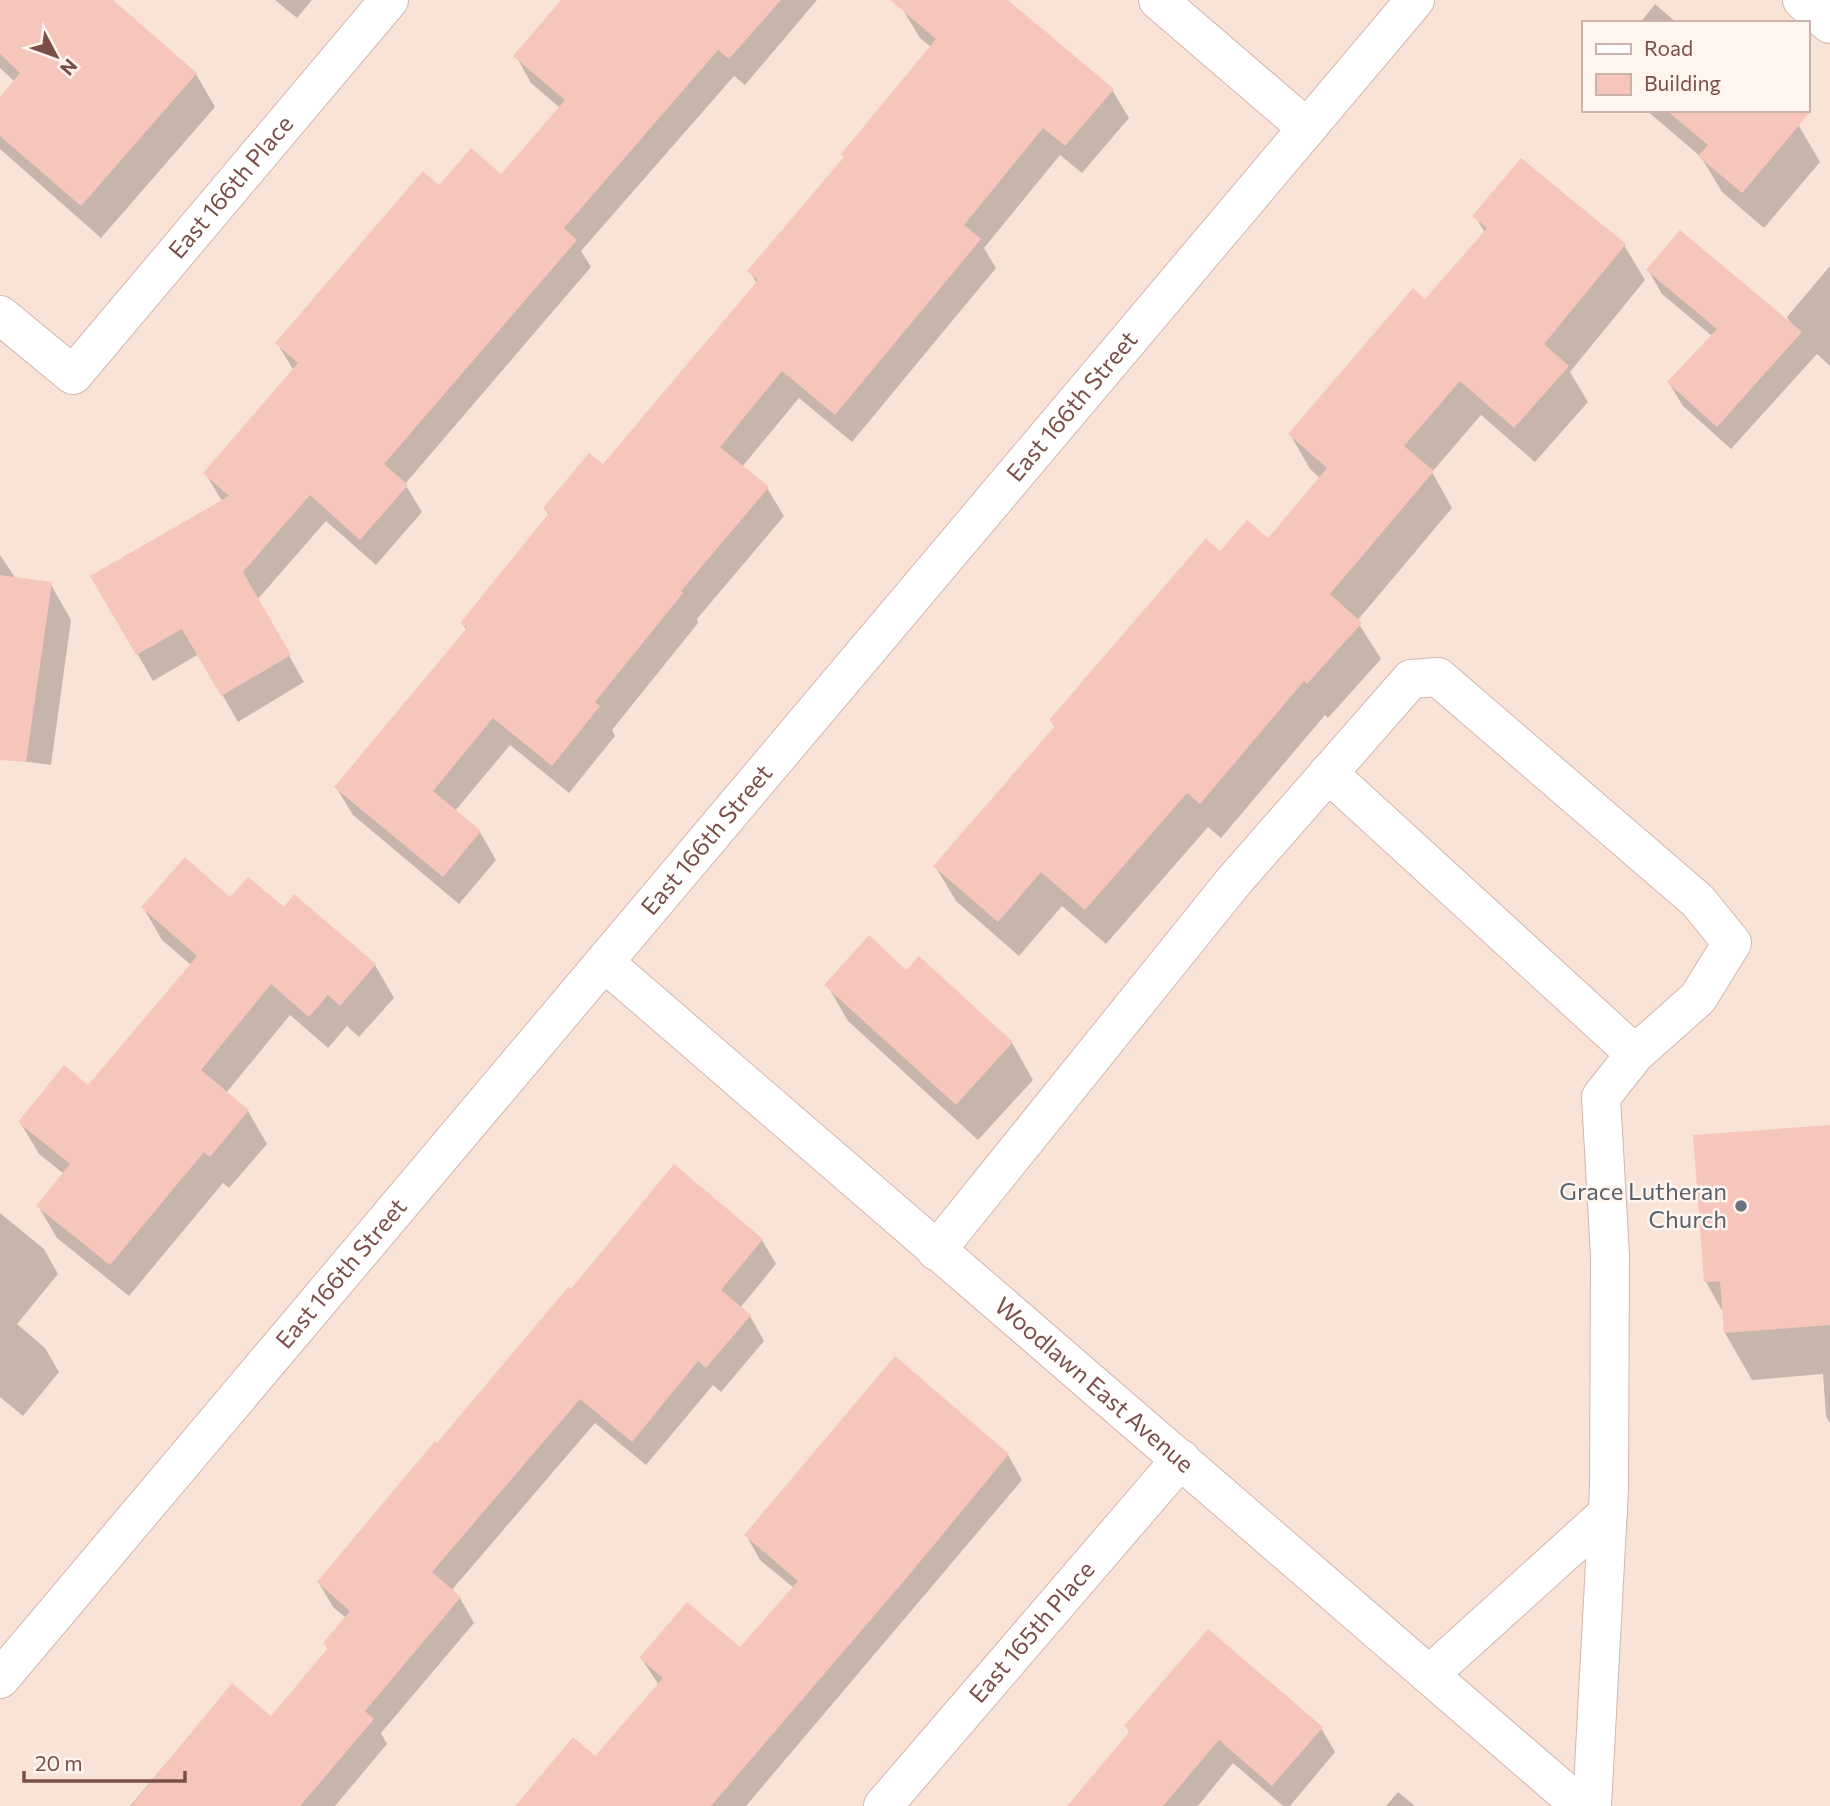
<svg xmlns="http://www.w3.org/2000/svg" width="1830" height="1806" font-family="Commissioner,sans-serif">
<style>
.residential{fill:#f9e3d7;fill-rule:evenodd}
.shadow{fill:#0003}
.building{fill:#f6c6bc}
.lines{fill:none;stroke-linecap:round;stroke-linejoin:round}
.minor-casing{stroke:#d4b6ae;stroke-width:40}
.minor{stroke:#fff;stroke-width:38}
.worship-dot{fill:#6b7280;stroke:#fff5ef;stroke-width:2.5}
.labels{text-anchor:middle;stroke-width:5;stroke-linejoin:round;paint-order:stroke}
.street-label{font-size:24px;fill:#7b4f48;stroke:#fff5ef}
.worship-label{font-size:24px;fill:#5b616d;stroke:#fff5ef;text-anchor:end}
</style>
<rect width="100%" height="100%" fill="#fef0e7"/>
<path class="residential" d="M 0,0 L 1830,0 L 1830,1806 L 0,1806 ZM 1583,23 L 1807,23 L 1807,110 L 1583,110 Z"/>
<path class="shadow" d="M 0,0 L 50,0 L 196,74 L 215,107 L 101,238 L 0,149 L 0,99 L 15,82 L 0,68 Z
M 275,0 L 312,0 L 297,18 Z
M 565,0 L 817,0 L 745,85 L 734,76 L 581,251 L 591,267 L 405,484 L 422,512 L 376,565 L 326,521 L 257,600 L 304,682 L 238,722 L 199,654 L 153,681 L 93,577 L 222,501 L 205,473 L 294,371 L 277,343 L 439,187 L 501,176 L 560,108 L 531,83 L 516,56 Z
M 911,0 L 1005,0 L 1112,90 L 1129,118 L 1082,173 L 1060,155 L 984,248 L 996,268 L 852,442 L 799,398 L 742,467 L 767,488 L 784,516 L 697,619 L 698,623 L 612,730 L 615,736 L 569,793 L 510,745 L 455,811 L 480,832 L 496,860 L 459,904 L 353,815 L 336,787 L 467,631 L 462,623 L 549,515 L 545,509 L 604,467 L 757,284 L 750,271 L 845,158 L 931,47 L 920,38 L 903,10 Z
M 1655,4 L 1677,23 L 1640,23 Z
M 1646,110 L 1781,110 L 1799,126 L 1820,162 L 1764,228 L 1722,192 L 1701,157 Z
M 1475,216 L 1624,245 L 1645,280 L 1570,372 L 1588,402 L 1535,462 L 1481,415 L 1432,472 L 1452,508 L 1357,621 L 1381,659 L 1328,718 L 1325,715 L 1221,838 L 1208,827 L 1106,944 L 1062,906 L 1019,956 L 956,901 L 935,866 L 1055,728 L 1051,720 L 1220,554 L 1268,541 L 1320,478 L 1310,469 L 1290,434 L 1425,301 L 1485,233 Z
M 1830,266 L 1830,366 L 1817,354 L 1731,449 L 1683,406 L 1669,383 L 1712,336 L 1662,294 L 1648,270 L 1791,324 L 1787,317 Z
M 0,555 L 16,579 L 50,583 L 71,620 L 51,765 L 0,758 Z
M 295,896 L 375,965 L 394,998 L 359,1037 L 347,1026 L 328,1048 L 290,1015 L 226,1093 L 248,1111 L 267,1144 L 229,1188 L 223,1183 L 129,1296 L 57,1238 L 38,1206 L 64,1174 L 39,1154 L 20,1122 L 89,1088 L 191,965 L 162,940 L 143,907 L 231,899 L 284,910 Z
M 906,972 L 1012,1043 L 1033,1080 L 978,1140 L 848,1021 L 827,985 Z
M 1830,1126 L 1830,1423 L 1826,1416 L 1823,1374 L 1752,1380 L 1725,1333 L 1724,1314 L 1706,1282 Z
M 0,1213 L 44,1249 L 58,1274 L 17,1324 L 45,1348 L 59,1372 L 23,1416 L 0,1397 Z
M 762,1240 L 776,1264 L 740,1308 L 750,1316 L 764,1341 L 721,1392 L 713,1385 L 646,1465 L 595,1423 L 451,1591 L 460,1598 L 474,1623 L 381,1733 L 387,1744 L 335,1806 L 130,1806 L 232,1685 L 271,1719 L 329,1651 L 325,1644 L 346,1618 L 333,1607 L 319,1583 L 437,1445 Z
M 895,1359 L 1008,1455 L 1022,1480 L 746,1806 L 531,1806 L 595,1758 L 659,1685 L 641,1658 L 740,1650 L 794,1588 L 760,1560 L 746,1535 Z
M 1126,1726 L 1321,1728 L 1335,1752 L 1290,1806 L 1283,1806 L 1233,1763 L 1198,1806 L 1070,1806 L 1130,1733 Z
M 1398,1792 L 1415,1806 L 1386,1806 Z"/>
<path class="building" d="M 0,0 L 113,0 L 197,73 L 81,206 L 0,136 L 0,97 L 20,73 L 0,54 Z
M 561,0 L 781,0 L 729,59 L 718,50 L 564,228 L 577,240 L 384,464 L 408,485 L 360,540 L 310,495 L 243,572 L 291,655 L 221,696 L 182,629 L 136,655 L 90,576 L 229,496 L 203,473 L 298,363 L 275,343 L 423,171 L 439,185 L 471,148 L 501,174 L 565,100 L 513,56 Z
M 890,0 L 1008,0 L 1114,89 L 1065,146 L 1043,128 L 964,225 L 981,239 L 835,415 L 782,371 L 720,447 L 769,487 L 681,591 L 683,593 L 595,702 L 600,706 L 552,766 L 493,718 L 433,791 L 481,831 L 443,877 L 334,787 L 467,628 L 460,623 L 549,513 L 543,508 L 589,453 L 603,464 L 758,280 L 747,271 L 844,157 L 841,154 L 936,39 Z
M 1666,110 L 1812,110 L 1742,193 L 1698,156 L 1708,145 Z
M 1521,158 L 1626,244 L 1544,344 L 1569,366 L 1514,428 L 1460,381 L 1404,446 L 1434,471 L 1330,594 L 1362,623 L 1307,684 L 1304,681 L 1200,804 L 1187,793 L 1085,910 L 1041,872 L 998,922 L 933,866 L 1055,726 L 1049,720 L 1206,538 L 1220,551 L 1247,520 L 1268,538 L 1327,468 L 1288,434 L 1413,288 L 1425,299 L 1487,228 L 1472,216 Z
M 1680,230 L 1802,332 L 1717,427 L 1667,382 L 1717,329 L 1646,270 Z
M 0,575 L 52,582 L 26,762 L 0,760 Z
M 185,857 L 230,897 L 248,877 L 284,907 L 294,894 L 376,964 L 340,1006 L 328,995 L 309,1017 L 271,984 L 201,1070 L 249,1110 L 210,1157 L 204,1152 L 110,1265 L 36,1206 L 70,1164 L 18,1122 L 64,1065 L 88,1085 L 197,956 L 141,907 Z
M 869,935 L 906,970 L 919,956 L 1013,1042 L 956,1105 L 824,985 Z
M 1830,1125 L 1830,1325 L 1724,1333 L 1720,1281 L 1704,1282 L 1693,1135 Z
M 674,1164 L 763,1239 L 721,1290 L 751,1315 L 706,1368 L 698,1361 L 632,1442 L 580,1399 L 432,1572 L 461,1597 L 365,1711 L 374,1719 L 300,1806 L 131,1806 L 232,1683 L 271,1716 L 328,1648 L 323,1643 L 350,1611 L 317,1582 L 435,1441 L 437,1443 L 568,1287 L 571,1289 Z
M 895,1356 L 1009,1454 L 909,1575 L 711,1806 L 515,1806 L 573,1737 L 595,1756 L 663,1678 L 639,1658 L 687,1602 L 740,1647 L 798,1581 L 744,1535 Z
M 1208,1629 L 1323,1727 L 1272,1786 L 1219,1740 L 1163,1806 L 1067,1806 L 1130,1731 L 1124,1726 Z"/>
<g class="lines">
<defs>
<g id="minor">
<path d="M 1158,0 L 1307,128"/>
<path d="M 1802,0 L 1830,24"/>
<path id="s1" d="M 0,315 L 73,375 L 389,0"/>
<path d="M 1328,773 L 1635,1054"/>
<path id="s2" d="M 605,963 L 1581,1806"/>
<path d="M 936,1251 L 1234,881 L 1411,679 L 1438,677 L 1698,901 L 1732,943 L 1698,998 L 1635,1054 L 1601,1097 L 1610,1256 L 1609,1488 L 1592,1806"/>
<path d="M 1429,1675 L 1608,1513"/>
<path id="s3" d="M 0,1679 L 1415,0"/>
<path id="s4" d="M 883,1806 L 1181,1459"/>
</g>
</defs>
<use href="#minor" class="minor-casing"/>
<use href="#minor" class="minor"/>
</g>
<circle class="worship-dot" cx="1741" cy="1206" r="7"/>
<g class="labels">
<g class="street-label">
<text dy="8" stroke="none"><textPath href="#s1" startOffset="340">East 166th Place</textPath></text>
<text dy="8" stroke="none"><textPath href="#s3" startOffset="1664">East 166th Street</textPath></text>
<text dy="8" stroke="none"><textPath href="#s3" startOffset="1097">East 166th Street</textPath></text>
<text dy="8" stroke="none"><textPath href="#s3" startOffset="530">East 166th Street</textPath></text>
<text dy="8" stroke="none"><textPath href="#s2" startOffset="646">Woodlawn East Avenue</textPath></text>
<text dy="8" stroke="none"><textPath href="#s4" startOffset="229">East 165th Place</textPath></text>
</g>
<g class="worship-label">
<text x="1727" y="1200">Grace Lutheran<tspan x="1727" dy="28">Church</tspan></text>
</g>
</g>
<rect x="1582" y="21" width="228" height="91" fill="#fff5ef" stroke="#cab3ac" stroke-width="2"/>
<rect x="1596" y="44" width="35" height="10" fill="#ffffff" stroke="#cab3ac" stroke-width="2"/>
<text x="1644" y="56" font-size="21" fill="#7b4f48">Road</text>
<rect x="1596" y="74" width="35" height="21" fill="#f6c6bc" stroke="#cab3ac" stroke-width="2"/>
<text x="1644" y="91" font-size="21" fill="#7b4f48">Building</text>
<g transform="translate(56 56) rotate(131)" stroke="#fff5ef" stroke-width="5" paint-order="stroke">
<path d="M0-5L12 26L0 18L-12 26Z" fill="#7b4f48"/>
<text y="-10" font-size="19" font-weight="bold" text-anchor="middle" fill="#7b4f48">N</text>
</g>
<path d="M24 1771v10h161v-10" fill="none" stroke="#7b4f48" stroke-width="3.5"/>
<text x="35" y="1771" font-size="21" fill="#7b4f48" stroke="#fff5ef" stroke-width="5" paint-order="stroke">20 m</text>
</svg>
